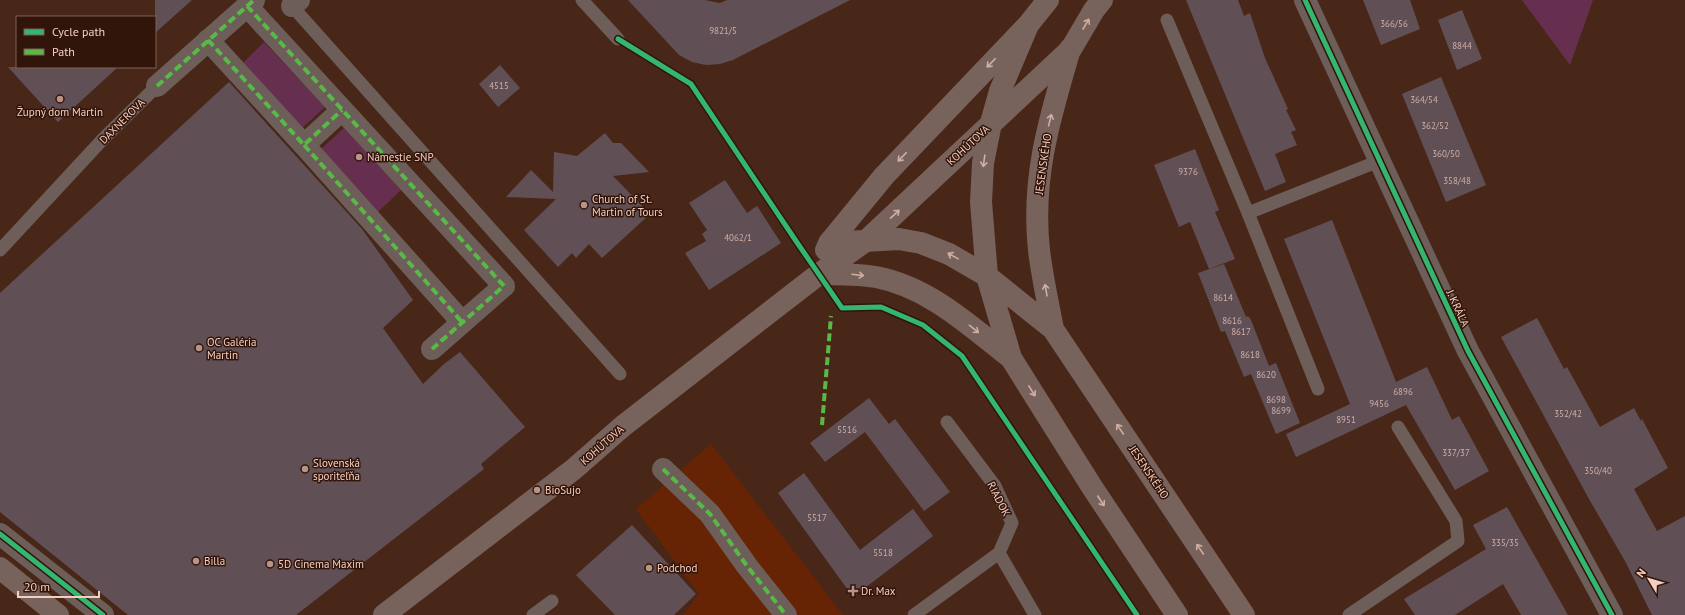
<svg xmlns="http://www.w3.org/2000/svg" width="1685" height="615" viewBox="0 0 1685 615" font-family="'PT Sans',sans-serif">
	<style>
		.built { fill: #662405 }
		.green { fill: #662f50 }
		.building { fill: #605056 }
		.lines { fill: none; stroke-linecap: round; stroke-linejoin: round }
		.lane { stroke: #6d5e59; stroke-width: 13 }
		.street { stroke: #6d5e59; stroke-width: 22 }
		.primary { stroke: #78635c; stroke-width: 22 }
		.quiet { stroke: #58b947; stroke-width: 4; stroke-dasharray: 8 4; stroke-linecap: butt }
		.cycleway-casing { stroke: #31150a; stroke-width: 8 }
		.cycleway { stroke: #33b770; stroke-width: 5 }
		.oneway { stroke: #d0aea2 }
		.poi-dot { fill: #b99485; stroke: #31150a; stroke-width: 1.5 }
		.labels { text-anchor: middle; stroke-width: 3; stroke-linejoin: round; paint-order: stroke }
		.number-label { font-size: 9px; fill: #d0aea6 }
		.poi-label { font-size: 11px; fill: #f6cec0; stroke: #31150a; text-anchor: start }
		.street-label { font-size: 11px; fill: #f6cec0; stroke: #31150a }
	</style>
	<rect width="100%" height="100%" fill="#492718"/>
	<path class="built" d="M711,444L843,615H683L699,594L636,509Z"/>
	<path class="green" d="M1522,0H1593L1570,65Z
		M264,42L325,107L301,129L241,65Z
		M344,128L401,190L378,212L320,150Z"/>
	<path class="building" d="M155,0H192L155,33Z
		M628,0H705L720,3L727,0H850L733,60L720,64L706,65L692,62L679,55Z
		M1186,0H1238L1244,16L1250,13L1265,58L1288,109L1286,110L1296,130L1291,132L1297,145L1275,154L1286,182L1265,191Z
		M1363,0H1410L1420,29L1381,45Z
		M1462,10L1482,59L1457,70L1438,20Z
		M500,65L520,88L498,107L479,84Z
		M8,67H118L58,122Z
		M1441,77L1486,185L1446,202L1402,94Z
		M229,82L362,229L413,300L383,328L423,384L444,364L460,352L525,427L481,464L484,469L296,615H128L0,512V293Z
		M605,133L613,143H621L649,172L613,176L650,214L602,258L589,244L576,258L572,253L558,267L524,230L556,199L506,197L531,170L553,192L554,152L577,156Z
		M1195,149L1219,210L1215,212L1235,259L1209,269L1190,222L1179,227L1154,165Z
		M725,180L747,213L757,206L781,243L709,290L685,253L706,241L702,234L707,230L689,203Z
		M1332,220L1396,382L1427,367L1452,420L1459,416L1489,471L1455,490L1406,405L1296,457L1286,434L1350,404L1284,239Z
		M1224,264L1246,317L1248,316L1251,320L1269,366L1276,363L1300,423L1276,434L1251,374L1244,377L1225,331L1221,332L1198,273Z
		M1537,318L1564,369L1567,367L1600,427L1634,408L1641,421L1642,419L1668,468L1634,489L1657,531L1685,516V615H1652L1625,561L1589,499L1501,337Z
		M869,398L889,424L895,419L950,492L924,511L865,432L825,462L810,443Z
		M804,473L860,550L913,509L933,536L853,597L778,493Z
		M1507,507L1568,615H1521L1503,584L1455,615H1415L1404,599L1486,549L1473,525Z
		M632,525L696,594L674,615H615L576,575Z"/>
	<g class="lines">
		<path class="lane" d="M582,0L618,39
			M292,6L620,374
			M1167,20L1248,213
			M0,250L103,139L157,86
			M1318,389L1248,213L1379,161
			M999,553L1035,615
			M533,615L552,601
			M914,615L999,553L1012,523L995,486L947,422
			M1349,615L1458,541L1456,521L1398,427"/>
		<path class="street" d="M1305,0L1468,351L1612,615
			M247,6L504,286L432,349
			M292,6L299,0
			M208,40L304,145L342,110
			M157,86L254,0
			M304,145L462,322
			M663,469L710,514L747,566L786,615
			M0,534L103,615"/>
		<path class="primary" d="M1028,25L1000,91L991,123L983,163L981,202L987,276L1011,358L1092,487L1177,615
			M829,243L899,239L921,243L949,254L987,276L1053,329L1244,615
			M826,250L829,243L884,176L1028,25L1048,0
			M819,274C838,274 857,274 876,277C929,287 970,326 1011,358
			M1053,329C1048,303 1042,276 1039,250C1031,178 1050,117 1070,49
			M0,568L58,615
			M384,615L574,469L623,426L819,274L867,240L1071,49L1094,10L1102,0"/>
		<path class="quiet" d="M247,6L504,286L432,349
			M208,40L304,145L342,110
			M157,86L254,0
			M304,145L462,322
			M822,425L831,316
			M663,469L710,514L747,566L786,615"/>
		<g class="cycleway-casing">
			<path id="cycleway" d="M1305,0L1468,351L1612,615
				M618,39L691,84L796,241L842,308L881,307L923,325L962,356L1137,615
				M0,534L103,615"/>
		</g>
		<use href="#cycleway" class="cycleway"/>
	</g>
	<defs><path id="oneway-shaft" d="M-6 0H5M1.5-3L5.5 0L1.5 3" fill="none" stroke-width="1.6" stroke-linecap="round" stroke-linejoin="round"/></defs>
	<g class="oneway">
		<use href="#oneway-shaft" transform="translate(1086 24) rotate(-59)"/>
		<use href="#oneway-shaft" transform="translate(991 63) rotate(134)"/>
		<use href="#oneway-shaft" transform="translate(1050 120) rotate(-76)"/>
		<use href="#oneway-shaft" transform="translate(902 157) rotate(134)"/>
		<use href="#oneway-shaft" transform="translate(984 161) rotate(98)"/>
		<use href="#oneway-shaft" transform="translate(895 214) rotate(-43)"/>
		<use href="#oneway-shaft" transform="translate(953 256) rotate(-151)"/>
		<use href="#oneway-shaft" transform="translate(858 275) rotate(7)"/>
		<use href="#oneway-shaft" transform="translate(1046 290) rotate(-100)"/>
		<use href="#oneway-shaft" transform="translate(974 329) rotate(39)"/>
		<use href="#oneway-shaft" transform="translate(1032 391) rotate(58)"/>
		<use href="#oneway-shaft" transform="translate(1120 429) rotate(-124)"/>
		<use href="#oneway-shaft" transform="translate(1101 501) rotate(57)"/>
		<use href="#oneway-shaft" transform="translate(1200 549) rotate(-124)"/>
	</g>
	<g class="poi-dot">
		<circle cx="60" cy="99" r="4"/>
		<circle cx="359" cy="157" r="4"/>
		<circle cx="584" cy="205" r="4"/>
		<circle cx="199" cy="348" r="4"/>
		<circle cx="305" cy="469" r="4"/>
		<circle cx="537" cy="490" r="4"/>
		<circle cx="196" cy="561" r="4"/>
		<circle cx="270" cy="564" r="4"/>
		<circle cx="649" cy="568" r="4"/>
		<path d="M851 585h4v4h4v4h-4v4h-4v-4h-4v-4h4z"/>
	</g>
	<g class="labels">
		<g class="number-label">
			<text x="1394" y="27">366/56</text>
			<text x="723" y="34">9821/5</text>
			<text x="1462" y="49">8844</text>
			<text x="499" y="89">4515</text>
			<text x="1424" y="103">364/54</text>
			<text x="1435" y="129">362/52</text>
			<text x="1446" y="157">360/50</text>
			<text x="1188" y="175">9376</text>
			<text x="1457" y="184">358/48</text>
			<text x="738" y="241">4062/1</text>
			<text x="1223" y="301">8614</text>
			<text x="1232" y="324">8616</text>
			<text x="1241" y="335">8617</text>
			<text x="1250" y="358">8618</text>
			<text x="1266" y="378">8620</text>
			<text x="1403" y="395">6896</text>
			<text x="1276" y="403">8698</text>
			<text x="1379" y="407">9456</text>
			<text x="1281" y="414">8699</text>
			<text x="1568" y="417">352/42</text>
			<text x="1346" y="423">8951</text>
			<text x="847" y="433">5516</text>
			<text x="1456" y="456">337/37</text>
			<text x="1598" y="474">350/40</text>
			<text x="817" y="521">5517</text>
			<text x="1505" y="546">335/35</text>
			<text x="883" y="556">5518</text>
		</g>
		<g class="poi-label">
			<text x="60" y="116" text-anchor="middle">Župný dom Martin</text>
			<text x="367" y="161">Námestie SNP</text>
			<text x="592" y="203">Church of St.<tspan x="592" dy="13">Martin of Tours</tspan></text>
			<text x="207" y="346">OC Galéria<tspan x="207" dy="13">Martin</tspan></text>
			<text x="313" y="467">Slovenská<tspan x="313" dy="13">sporiteľňa</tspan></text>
			<text x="545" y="494">BioSujo</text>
			<text x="204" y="565">Billa</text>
			<text x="278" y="568">5D Cinema Maxim</text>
			<text x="657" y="572">Podchod</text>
			<text x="861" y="595">Dr. Max</text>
		</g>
		<g class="street-label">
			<text transform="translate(122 121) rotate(-45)" y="4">DAXNEROVA</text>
			<text transform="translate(968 145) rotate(-43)" y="4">KOHÚTOVA</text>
			<text transform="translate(1043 164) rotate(-82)" y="4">JESENSKÉHO</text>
			<text transform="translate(1458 308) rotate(65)" y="4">J. KRÁĽA</text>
			<text transform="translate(602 445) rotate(-41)" y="4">KOHÚTOVA</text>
			<text transform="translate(1149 472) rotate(56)" y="4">JESENSKÉHO</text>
			<text transform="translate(999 499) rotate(63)" y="4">RIADOK</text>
		</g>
	</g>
	<rect x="16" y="16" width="140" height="52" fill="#31150a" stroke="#805f53"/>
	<rect x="24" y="29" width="20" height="6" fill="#33b770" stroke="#805f53"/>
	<text x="52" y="36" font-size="12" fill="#f6cec0">Cycle path</text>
	<rect x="24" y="49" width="20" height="6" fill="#58b947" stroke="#805f53"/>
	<text x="52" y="56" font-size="12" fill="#f6cec0">Path</text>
	<g transform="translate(1649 579) rotate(308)" stroke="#31150a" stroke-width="3" paint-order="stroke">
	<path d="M0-3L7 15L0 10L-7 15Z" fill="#f6cec0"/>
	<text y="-6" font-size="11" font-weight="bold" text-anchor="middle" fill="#f6cec0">N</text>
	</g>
	<path d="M18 591v6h81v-6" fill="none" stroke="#f6cec0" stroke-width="2"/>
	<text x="24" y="591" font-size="12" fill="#f6cec0" stroke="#31150a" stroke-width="3" paint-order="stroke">20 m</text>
</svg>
